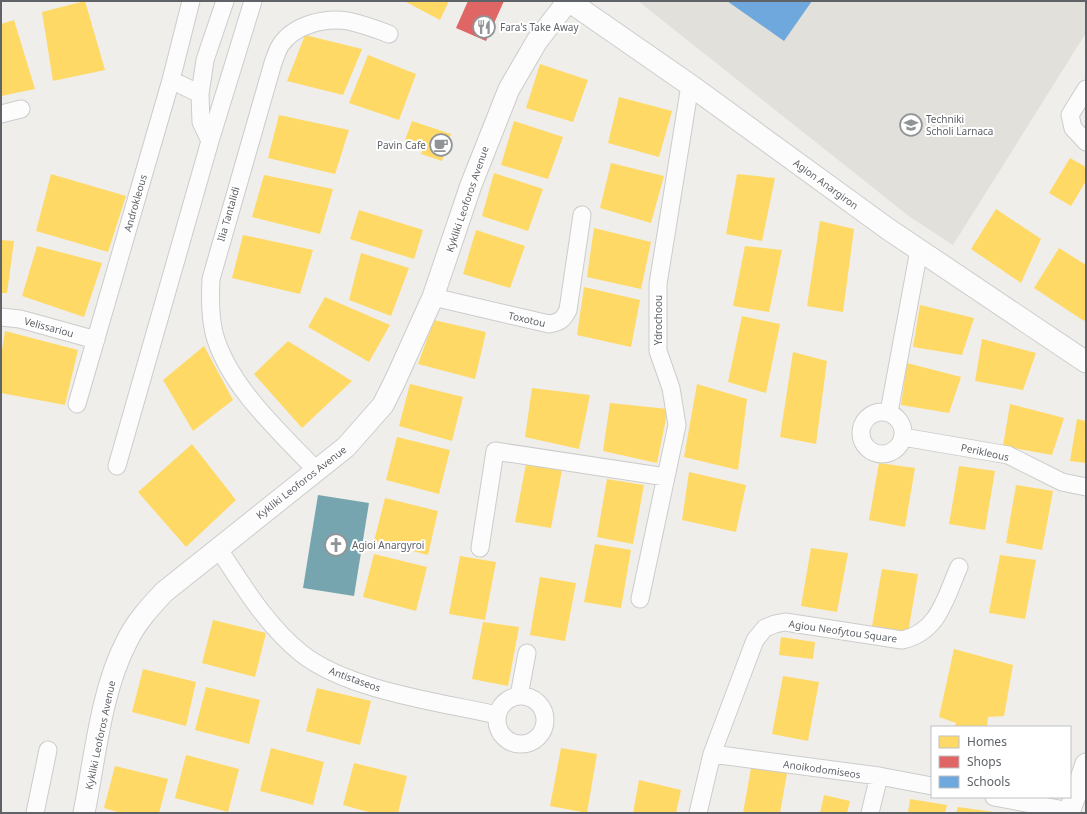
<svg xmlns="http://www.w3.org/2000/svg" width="1087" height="814" viewBox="0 0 1087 814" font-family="'Noto Sans',sans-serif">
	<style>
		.education { fill: #e2e0da }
		.homes { fill: #ffd966 }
		.shops { fill: #e06666 }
		.schools { fill: #6fa8dc }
		.public { fill: #76a5af }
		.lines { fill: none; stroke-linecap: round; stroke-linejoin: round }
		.minor-casing { stroke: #cbcccc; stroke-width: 19 }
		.tertiary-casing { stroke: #cbcccc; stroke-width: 23 }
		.minor { stroke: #fdfcfc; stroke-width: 17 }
		.tertiary { stroke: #fdfcfc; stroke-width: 21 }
		.labels { text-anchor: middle; stroke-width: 4; stroke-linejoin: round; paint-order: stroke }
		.poi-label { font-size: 10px; fill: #5f6368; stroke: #fff; text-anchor: start }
		.street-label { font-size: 10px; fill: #5f6368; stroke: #fff }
	</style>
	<rect width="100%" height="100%" fill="#efeeea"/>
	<path class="education" d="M638,1H1086V33L953,245L910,217Z"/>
	<path class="homes" d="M85,1L105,70L53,81L42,12Z
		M407,1H449L440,20L406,2Z
		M14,20L35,89L1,96V24Z
		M305,35L362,49L343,95L287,81Z
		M368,55L416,74L399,120L349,103Z
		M540,64L588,80L573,122L526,108Z
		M619,97L672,111L659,157L608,143Z
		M279,115L349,130L335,174L268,158Z
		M412,121L451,134L442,161L421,154L424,146L405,140Z
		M514,121L563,137L548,179L501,165Z
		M1070,158L1086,167V181L1071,206L1049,193Z
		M611,163L664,176L651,223L600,208Z
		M494,173L543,189L528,231L482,216Z
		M51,174L126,196L108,252L36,231Z
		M737,174L775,178L762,241L726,234Z
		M264,175L333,189L320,234L252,217Z
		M996,209L1041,239L1021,283L971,249Z
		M359,210L423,230L414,259L350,239Z
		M820,221L854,229L843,312L807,306Z
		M594,228L651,242L641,289L587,277Z
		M476,230L525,246L510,288L463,274Z
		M243,235L313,250L300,294L232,278Z
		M1,240L14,241L7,293H1Z
		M37,246L102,263L84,317L22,296Z
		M745,246L782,250L769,312L733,306Z
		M1059,248L1086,265V318L1084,321L1034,288Z
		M361,253L409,268L391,316L349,300Z
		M584,287L640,300L631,347L577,335Z
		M325,297L390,325L369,362L308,327Z
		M920,305L974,318L962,355L913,347Z
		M742,316L780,324L766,393L728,382Z
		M434,320L486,332L475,379L418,364Z
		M5,331L78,350L65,405L1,393V356Z
		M982,339L1036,353L1023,390L975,381Z
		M288,341L352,381L302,428L254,374Z
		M204,346L233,400L193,431L163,380Z
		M793,352L827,361L816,444L780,437Z
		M907,363L961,377L949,413L901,405Z
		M410,384L463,397L452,441L399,426Z
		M697,384L747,399L738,470L684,457Z
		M532,388L590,395L579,449L525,437Z
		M610,403L668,409L657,463L603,451Z
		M1010,404L1064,418L1052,455L1003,446Z
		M1077,419L1086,421V463L1070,461Z
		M397,437L450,450L439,494L386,480Z
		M192,444L236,500L186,547L138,492Z
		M879,463L915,468L905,527L869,520Z
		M526,464L562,470L551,528L515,522Z
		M959,466L995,471L985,530L949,524Z
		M689,472L746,485L736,532L682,520Z
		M607,479L644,485L633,544L597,537Z
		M1016,485L1053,491L1042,550L1006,543Z
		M385,498L438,511L428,555L374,541Z
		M595,544L631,550L621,608L584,602Z
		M811,548L848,553L837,612L801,606Z
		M374,554L427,567L416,611L363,597Z
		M1000,555L1036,560L1025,619L989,613Z
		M460,556L496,562L485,620L449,614Z
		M882,569L918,574L908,633L872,626Z
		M540,577L576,583L565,641L530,635Z
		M213,620L266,633L255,677L202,663Z
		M483,622L519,627L508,686L472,679Z
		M781,637L815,642L813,659L779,655Z
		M954,649L1013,665L1004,716L988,717L987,727H955L956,723L939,717Z
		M143,669L196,682L186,726L132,712Z
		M783,676L819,682L808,741L772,734Z
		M206,687L260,700L249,744L195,730Z
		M317,688L371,701L360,745L306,731Z
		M271,748L324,762L313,805L260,791Z
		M561,748L597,754L587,813L550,806Z
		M186,755L239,769L228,812L175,798Z
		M354,763L407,776L398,813H372L343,805Z
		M115,766L168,779L159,813H121L104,808Z
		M751,768L787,773L780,813H743Z
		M639,780L681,790L676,813H633Z
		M824,795L850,801L847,813H820Z
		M910,799L947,805L945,813H908Z
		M958,807L994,812V813H956Z"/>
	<path class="shops" d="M468,1H504L486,41L456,28Z"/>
	<path class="schools" d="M727,1H812L784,41Z"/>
	<path class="public" d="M318,495L369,503L354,596L303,588Z"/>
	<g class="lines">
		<g class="minor-casing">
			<path id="minor" d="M171,80L200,94
				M1086,89L1070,115L1073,128L1086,142
				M1,114L21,109
				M210,141L201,122L200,94L205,60L225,1
				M433,297L549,324C560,322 563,320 568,310L582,215
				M1,317L20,319L96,340
				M77,404L171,80L191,1
				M861 433a21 21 0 1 1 42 0a21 21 0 1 1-42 0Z
				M889,412L919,250
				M903,437L1008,455L1062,482L1086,487
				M117,466L210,141L253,1
				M317,471C280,432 228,386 214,333C210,315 210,297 211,279L273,63C275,58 277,51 280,46C293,25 325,17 348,21C362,24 376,29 389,34
				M218,548C242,584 266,625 301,653C347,690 439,702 497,715
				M480,548L495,451L666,477
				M640,599L677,425L671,388L658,351V284L690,85
				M519,696L527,653
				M497 720a24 24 0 1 1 48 0a24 24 0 1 1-48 0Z
				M712,754L879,776L932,786
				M994,797L1070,811
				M35,813L48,750
				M698,813L712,754L755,640L765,628L775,624L785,622L902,640C939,632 945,598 959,567
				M870,813L879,776"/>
		</g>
		<g class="tertiary-casing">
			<path id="tertiary" d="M569,1L690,85L888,229L1086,362
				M84,813C95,758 101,690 127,641C136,622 150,607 164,592L346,447L383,405L395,381L433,297L471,185L509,89L537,41L568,1
				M1069,813L1086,764"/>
		</g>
		<use href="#minor" class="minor"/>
		<use href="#tertiary" class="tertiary"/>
	</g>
	<defs>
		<g id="restaurant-ring" transform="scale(1.15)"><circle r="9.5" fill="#fff" stroke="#919496" stroke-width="1.5"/><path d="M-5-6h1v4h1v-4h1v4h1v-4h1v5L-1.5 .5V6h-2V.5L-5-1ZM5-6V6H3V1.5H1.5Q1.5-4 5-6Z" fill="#919496"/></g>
		<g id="school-ring" transform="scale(1.15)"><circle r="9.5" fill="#fff" stroke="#919496" stroke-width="1.5"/><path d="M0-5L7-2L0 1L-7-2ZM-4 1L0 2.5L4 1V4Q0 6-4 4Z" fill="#919496"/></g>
		<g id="cafe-ring" transform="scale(1.15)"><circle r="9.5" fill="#fff" stroke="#919496" stroke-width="1.5"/><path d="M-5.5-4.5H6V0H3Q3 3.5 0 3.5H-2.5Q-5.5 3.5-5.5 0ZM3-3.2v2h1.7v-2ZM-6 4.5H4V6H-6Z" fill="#919496"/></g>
		<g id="church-ring" transform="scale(1.15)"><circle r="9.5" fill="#fff" stroke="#919496" stroke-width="1.5"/><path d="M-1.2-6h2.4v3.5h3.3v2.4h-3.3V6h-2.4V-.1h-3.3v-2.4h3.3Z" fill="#919496"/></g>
	</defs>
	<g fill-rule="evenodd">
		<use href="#restaurant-ring" x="484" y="27"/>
		<use href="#school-ring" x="911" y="125"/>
		<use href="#cafe-ring" x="441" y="145"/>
		<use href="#church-ring" x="336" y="545"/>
	</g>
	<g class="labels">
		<g class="poi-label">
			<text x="500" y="31">Fara's Take Away</text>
			<text x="926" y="123">Techniki<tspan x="926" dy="12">Scholi Larnaca</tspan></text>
			<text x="426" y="149" text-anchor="end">Pavin Cafe</text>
			<text x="352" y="549">Agioi Anargyroi</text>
		</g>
		<g class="street-label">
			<text transform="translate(826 184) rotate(36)" y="4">Agion Anargiron</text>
			<text transform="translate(467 199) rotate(-71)" y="4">Kykliki Leoforos Avenue</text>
			<text transform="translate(135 203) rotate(-74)" y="4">Androkleous</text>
			<text transform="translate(228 214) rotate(-74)" y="4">Ilia Tantalidi</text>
			<text transform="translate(527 319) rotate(13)" y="4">Toxotou</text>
			<text transform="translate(658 320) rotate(-90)" y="4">Ydrochoou</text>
			<text transform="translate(49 327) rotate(15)" y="4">Velissariou</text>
			<text transform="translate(985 452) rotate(12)" y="4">Perikleous</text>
			<text transform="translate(301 482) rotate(-38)" y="4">Kykliki Leoforos Avenue</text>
			<text transform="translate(843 631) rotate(8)" y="4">Agiou Neofytou Square</text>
			<text transform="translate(355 679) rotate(20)" y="4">Antistaseos</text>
			<text transform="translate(100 735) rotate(-78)" y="4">Kykliki Leoforos Avenue</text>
			<text transform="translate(822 769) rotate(8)" y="4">Anoikodomiseos</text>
		</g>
	</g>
	<rect width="1087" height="814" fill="none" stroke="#5f6368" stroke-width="4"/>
	<rect x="931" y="726" width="140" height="72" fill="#ffffff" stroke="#bfc1c3"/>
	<rect x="939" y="736" width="20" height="12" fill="#ffd966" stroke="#bfc1c3"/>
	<text x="967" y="746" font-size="12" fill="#5f6368">Homes</text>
	<rect x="939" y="756" width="20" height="12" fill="#e06666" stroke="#bfc1c3"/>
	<text x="967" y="766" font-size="12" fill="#5f6368">Shops</text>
	<rect x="939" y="776" width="20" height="12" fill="#6fa8dc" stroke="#bfc1c3"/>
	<text x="967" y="786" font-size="12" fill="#5f6368">Schools</text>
</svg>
